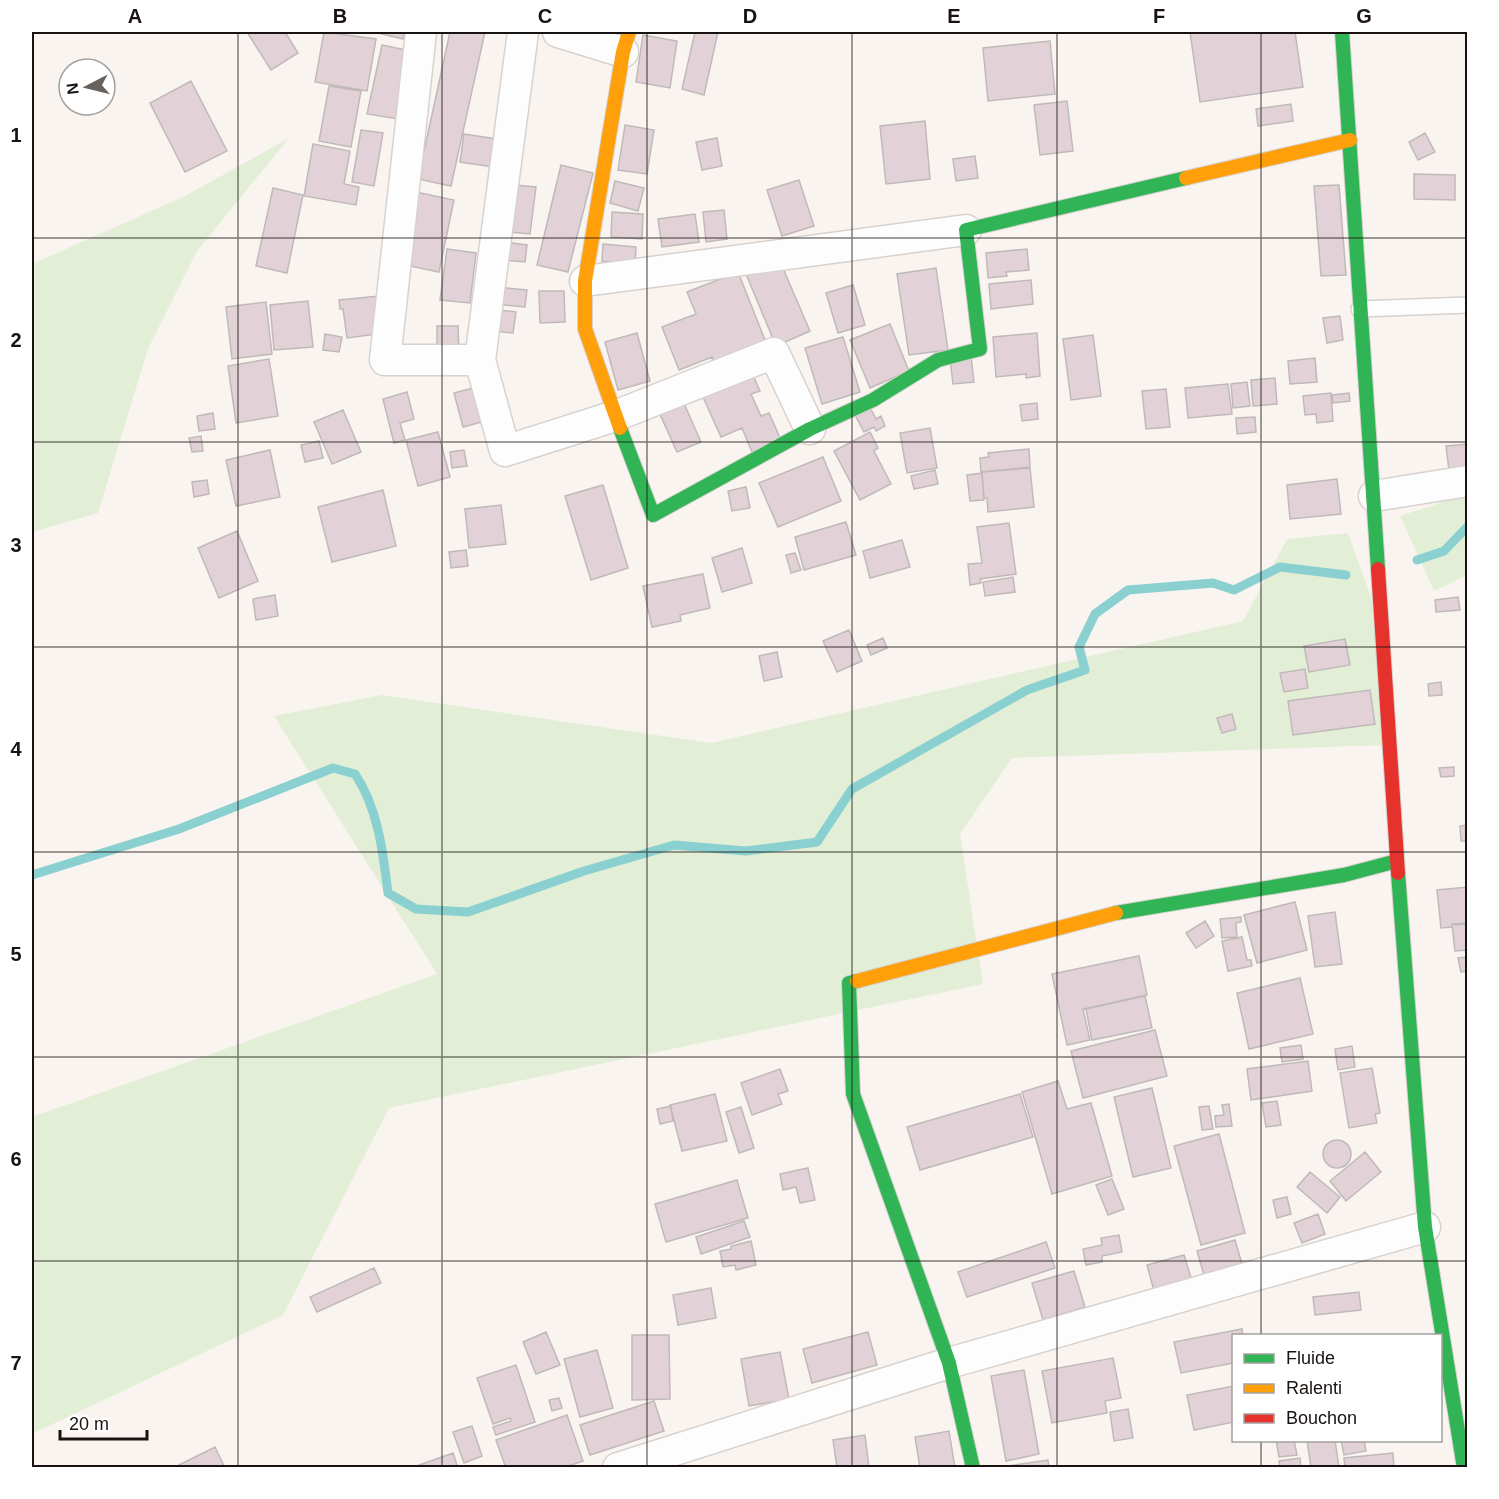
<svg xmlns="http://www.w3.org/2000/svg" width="1499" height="1499" viewBox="0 0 1499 1499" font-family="Helvetica,sans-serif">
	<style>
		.green { fill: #e2efd6 }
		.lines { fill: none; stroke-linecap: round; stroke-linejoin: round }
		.stream { stroke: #8ad0d0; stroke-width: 9 }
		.building { fill: #e2d1d6; stroke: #bfbab9; stroke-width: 1.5 }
		.lane-casing { stroke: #d7d2ce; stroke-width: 18 }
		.street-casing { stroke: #d7d2ce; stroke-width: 33 }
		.fast-casing { stroke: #d7d2ce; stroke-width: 16 }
		.slow-casing { stroke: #d7d2ce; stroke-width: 16 }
		.jam-casing { stroke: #d7d2ce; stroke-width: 16 }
		.lane { stroke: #fefdfd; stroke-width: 15 }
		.street { stroke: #fefdfd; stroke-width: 30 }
		.fast { stroke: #30b455; stroke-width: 14 }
		.slow { stroke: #ff9f0a; stroke-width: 14 }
		.jam { stroke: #e5322d; stroke-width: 14 }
		.grid { fill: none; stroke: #181310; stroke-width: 1.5; stroke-opacity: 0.55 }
		.neatline { fill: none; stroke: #181310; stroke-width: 2 }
		.grid-label { font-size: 20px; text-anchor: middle; font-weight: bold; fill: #181310 }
	</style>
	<rect width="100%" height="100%" fill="#faf4f0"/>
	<path class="green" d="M289,138L197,251L148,349L98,513L32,532V264L185,196Z
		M1467,494V575L1434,591L1400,516Z
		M1348,533L1372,600L1385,745L1012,758L960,834L983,984L389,1108L283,1315L32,1434V1117L437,974L274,716L382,695L711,743L1243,621L1287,539Z"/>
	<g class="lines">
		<path class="stream" d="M1417,560L1444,551L1468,526
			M32,875L179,829L333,768L355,774C378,808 383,852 388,893L416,909L468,912L584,871L674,845L746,851L817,842L852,789L1027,690L1085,670L1079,647L1095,614L1128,590L1213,583L1234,590L1280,567L1346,575"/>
	</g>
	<path class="building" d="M247,32H285L298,53L271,70Z
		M324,32L376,39L367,91L315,82Z
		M379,32H404L403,39L378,33Z
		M450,32H485L451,186L418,179Z
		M695,32H718L704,95L682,89Z
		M1190,32H1295L1303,87L1200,102Z
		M643,35L677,41L670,88L636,82Z
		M1050,41L1055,94L988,101L983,48Z
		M382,45L411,51L398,119L367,114Z
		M191,81L227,151L185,172L150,103Z
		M329,86L361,91L351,147L319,141Z
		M1067,101L1073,151L1040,155L1034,105Z
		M1291,104L1293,121L1258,126L1256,109Z
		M925,121L930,179L886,184L880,126Z
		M625,125L654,130L647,174L618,170Z
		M361,130L383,133L374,186L352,182Z
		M1425,133L1435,152L1418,160L1409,142Z
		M464,134L497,139L493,167L460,162Z
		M717,138L722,166L702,170L696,142Z
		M313,144L350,151L344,184L359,187L356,205L304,196Z
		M975,156L978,178L956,181L953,159Z
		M561,165L593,173L568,272L537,265Z
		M1414,174L1455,175V200L1414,199Z
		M799,180L814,226L782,236L767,190Z
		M615,181L644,188L638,211L610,203Z
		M515,185L536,187L530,234L510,232Z
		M1339,185L1346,275L1321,276L1314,186Z
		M273,188L303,195L287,273L256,266Z
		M416,192L454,200L439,272L401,264Z
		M724,210L727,239L706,242L703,212Z
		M612,212L643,214L642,239L611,237Z
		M695,214L699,242L662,247L658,219Z
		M504,242L527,245L525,262L502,260Z
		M603,244L636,247L635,264L602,261Z
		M447,249L476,253L470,303L440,300Z
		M1027,249L1029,270L1006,272L1007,276L988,278L986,253Z
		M779,259L810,331L776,346L746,274Z
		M936,268L948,350L909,355L897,274Z
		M738,272L767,345L715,366L712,357L679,370L662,327L696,314L687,292Z
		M1031,280L1033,304L991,309L989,284Z
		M853,285L865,325L838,333L826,293Z
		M496,287L527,290L525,307L494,304Z
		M539,291H564L565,322L540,323Z
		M379,296L384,333L347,338L343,309H340L339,300Z
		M308,301L313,347L274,350L270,305Z
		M266,302L272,354L232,359L226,307Z
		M489,309L516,312L513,333L487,330Z
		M1340,316L1343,340L1327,343L1323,318Z
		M890,324L909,371L870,388L850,340Z
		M437,326H458L459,351H437Z
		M637,333L650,381L618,390L605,342Z
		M1037,333L1040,376L1026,378V374L996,377L993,337Z
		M325,334L342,337L339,352L323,350Z
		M1093,335L1101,396L1071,400L1063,339Z
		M843,337L860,392L822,404L805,348Z
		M971,356L974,382L953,384L950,358Z
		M1315,358L1317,382L1290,384L1288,361Z
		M269,359L278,416L236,423L228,366Z
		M752,373L760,391L751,394L761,416L769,413L781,440L752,452L742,428L721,437L702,395Z
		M1275,378L1277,404L1253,406L1251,380Z
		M1247,382L1250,406L1233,408L1231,384Z
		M1228,384L1232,414L1188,418L1185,388Z
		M484,385L493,419L463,427L454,393Z
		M1166,389L1170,427L1146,429L1142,391Z
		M407,392L414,419L400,423L405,440L394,443L383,399Z
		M1331,393L1333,421L1317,423L1316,414L1305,415L1303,396Z
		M1349,393L1350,401L1333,403L1332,395Z
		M683,401L701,442L677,452L659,412Z
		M1037,403L1038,419L1022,421L1020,405Z
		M870,407L876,419L881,416L885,426L876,431L874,427L864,432L855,415Z
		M343,410L361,452L332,464L314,422Z
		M213,413L215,429L199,431L197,416Z
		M1255,417L1256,432L1237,434L1236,418Z
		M930,428L937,468L907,473L900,433Z
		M438,432L450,477L418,486L406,440Z
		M870,432L878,448L874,451L891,484L860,500L834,451Z
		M201,436L203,451L192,452L189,438Z
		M319,441L323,458L305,462L301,445Z
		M1468,444V476L1450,478L1446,446Z
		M1029,449L1030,467L981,472L980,458L989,457L988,453Z
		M270,450L280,497L236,506L226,460Z
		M464,450L467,466L452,468L450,452Z
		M823,457L841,501L778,527L759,483Z
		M1030,468L1034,507L988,512L987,498H984L982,472Z
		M935,470L938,484L914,489L911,476Z
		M982,473L984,500L970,501L967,475Z
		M1337,479L1341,514L1290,519L1287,485Z
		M207,480L209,494L194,497L192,482Z
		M603,485L628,568L591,580L565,496Z
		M746,487L750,508L732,511L728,491Z
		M383,490L396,546L332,562L318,507Z
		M501,505L506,544L469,548L465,509Z
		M846,522L856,555L804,570L795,537Z
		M1009,523L1016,574L980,579L981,583L970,585L968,564L982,563L977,527Z
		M237,531L258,581L219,598L198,548Z
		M902,540L910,567L870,578L863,551Z
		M742,548L752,583L722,592L712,558Z
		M466,550L468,566L451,568L449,552Z
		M795,553L801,570L791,573L786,555Z
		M703,574L710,608L680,615L681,621L652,627L643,586Z
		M1013,577L1015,592L985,596L983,582Z
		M275,595L278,616L256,620L253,599Z
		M1458,597L1460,610L1436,612L1435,600Z
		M849,630L862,661L837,672L823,641Z
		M883,638L887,648L871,655L867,645Z
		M1345,639L1350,665L1309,672L1304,646Z
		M777,652L782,677L764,681L759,656Z
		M1305,669L1308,688L1284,692L1280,673Z
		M1441,682L1442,695L1429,696L1428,684Z
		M1370,690L1375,724L1293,735L1288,701Z
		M1232,714L1236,729L1222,733L1217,718Z
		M1454,767V776L1441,777L1439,768Z
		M1468,825V841H1461L1460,826Z
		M1468,887V923L1452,924V927L1441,928L1437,890Z
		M1295,902L1307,950L1257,963L1244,915Z
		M1335,912L1342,964L1315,967L1308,916Z
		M1241,917V922L1236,923L1237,937L1222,938L1220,919Z
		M1205,921L1214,936L1196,948L1186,933Z
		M1466,924L1468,950L1455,951L1452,925Z
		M1242,937L1247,960H1251L1252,966L1228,971L1222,941Z
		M1139,956L1147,995L1083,1009L1090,1040L1067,1045L1052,974Z
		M1468,957V971L1461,972L1458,958Z
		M1300,978L1313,1034L1249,1049L1237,993Z
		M1145,996L1152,1028L1092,1040L1086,1009Z
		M1155,1030L1167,1076L1083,1098L1071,1051Z
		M1301,1045L1303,1059L1282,1062L1280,1048Z
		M1352,1046L1355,1067L1338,1070L1335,1049Z
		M1308,1061L1312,1091L1251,1100L1247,1069Z
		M1372,1068L1380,1113L1375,1114L1377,1123L1349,1128L1340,1073Z
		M780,1069L788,1091L778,1094L782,1104L752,1115L741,1083Z
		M1058,1081L1067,1109L1091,1103L1112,1176L1052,1194L1022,1092Z
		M1152,1088L1171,1168L1133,1177L1114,1097Z
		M715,1094L727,1141L682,1151L670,1105Z
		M1020,1094L1033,1137L920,1170L907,1127Z
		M1277,1101L1281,1125L1266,1127L1262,1103Z
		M1229,1104L1232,1126L1216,1127L1215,1116L1224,1115L1222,1105Z
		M671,1106L673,1121L660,1124L657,1109Z
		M1209,1106L1213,1129L1202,1130L1199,1107Z
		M741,1107L754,1148L739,1153L726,1112Z
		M1219,1134L1245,1233L1201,1245L1174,1146Z
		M1323 1154a14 14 0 1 1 28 0a14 14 0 1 1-28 0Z
		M1365,1152L1381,1172L1346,1201L1330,1181Z
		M808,1168L815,1200L800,1203L796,1187L783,1190L780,1174Z
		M1310,1172L1340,1197L1327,1213L1297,1187Z
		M1112,1179L1124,1209L1108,1215L1096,1185Z
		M737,1180L748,1218L666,1242L655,1204Z
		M1287,1197L1291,1214L1277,1218L1273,1200Z
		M1318,1214L1325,1234L1302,1243L1294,1223Z
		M744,1221L750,1237L701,1254L696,1237Z
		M1119,1235L1122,1252L1102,1256V1262L1086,1265L1083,1249L1102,1245L1101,1238Z
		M1235,1240L1242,1264L1204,1275L1197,1251Z
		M751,1241L756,1265L736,1270L735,1265L723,1267L720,1251L731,1249V1246Z
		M1046,1242L1055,1268L967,1297L958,1272Z
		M1184,1255L1192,1281L1154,1291L1147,1265Z
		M374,1268L381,1283L317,1312L310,1297Z
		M1074,1271L1085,1307L1043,1320L1032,1283Z
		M711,1288L716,1318L678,1325L673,1295Z
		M1359,1292L1361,1310L1315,1315L1313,1297Z
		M1242,1329L1243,1336H1234V1363L1181,1373L1174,1342Z
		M546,1332L560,1365L536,1374L523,1342Z
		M868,1332L877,1365L812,1383L803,1349Z
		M632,1335H669L670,1399L632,1400Z
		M597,1350L613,1408L580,1417L564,1359Z
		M780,1352L789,1399L749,1406L741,1359Z
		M1113,1358L1121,1398L1105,1401L1107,1413L1052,1423L1042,1371Z
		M516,1365L535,1422L496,1435L493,1427L511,1421L510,1418L493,1424L477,1378Z
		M1024,1370L1039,1454L1006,1461L991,1376Z
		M1234,1386V1422L1194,1430L1187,1395Z
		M559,1398L562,1408L552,1411L549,1400Z
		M654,1401L664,1431L590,1455L580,1425Z
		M1128,1409L1133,1438L1114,1441L1110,1412Z
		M567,1415L583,1461L563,1468H506L496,1440Z
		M472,1426L482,1456L464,1463L453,1432Z
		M949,1431L955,1468H920L915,1437Z
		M865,1435L869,1468H837L833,1440Z
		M1276,1440H1294L1297,1455L1279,1457Z
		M1307,1440H1335L1339,1468H1311Z
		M1341,1440H1364L1366,1451L1344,1455Z
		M215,1447L225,1468H173Z
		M453,1453L458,1468H411Z
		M1393,1453L1394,1468H1345L1344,1458Z
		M1300,1458L1301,1468H1280L1279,1461Z
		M1048,1460L1049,1468L1008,1466Z"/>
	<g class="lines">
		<g class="lane-casing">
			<path id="lane" d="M1359,309L1468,305"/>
		</g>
		<g class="street-casing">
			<path id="street" d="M421,32L385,360H480
				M523,32L480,360L505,451L615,416L774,353L810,429
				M558,32L623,52
				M585,281L966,230
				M1374,496L1468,481
				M618,1468L949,1363L1425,1227"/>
		</g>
		<g class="fast-casing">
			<path id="fast" d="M1342,32L1378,569
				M620,428L653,515L810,429L873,400L938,360L980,349L966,230L1186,178
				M1398,873L1425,1227L1464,1468
				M1116,913L1344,875L1397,861
				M857,981L849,983L853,1094L949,1363L973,1468"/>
		</g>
		<g class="slow-casing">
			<path id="slow" d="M1186,178L1350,140
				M620,428L585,329V281L623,52L629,32
				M857,981L1116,913"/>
		</g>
		<g class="jam-casing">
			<path id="jam" d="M1378,569L1398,873"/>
		</g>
		<use href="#lane" class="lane"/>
		<use href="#street" class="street"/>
		<use href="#fast" class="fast"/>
		<use href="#slow" class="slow"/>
		<use href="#jam" class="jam"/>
	</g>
	<path class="grid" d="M238,32V1468M442,32V1468M647,32V1468M852,32V1468M1057,32V1468M1261,32V1336M32,238H1468M32,442H1468M32,647H1468M32,852H1468M32,1057H1468M32,1261H1468M1261,1440V1468"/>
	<rect width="1499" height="1499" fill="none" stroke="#ffffff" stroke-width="66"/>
	<rect x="1232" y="1334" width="210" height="108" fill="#ffffff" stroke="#a3a19f" stroke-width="1.5"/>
	<rect x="1244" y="1354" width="30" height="9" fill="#30b455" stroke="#a3a19f" stroke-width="1.5"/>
	<text x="1286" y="1364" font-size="18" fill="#181310">Fluide</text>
	<rect x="1244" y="1384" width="30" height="9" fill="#ff9f0a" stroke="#a3a19f" stroke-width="1.5"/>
	<text x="1286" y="1394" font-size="18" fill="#181310">Ralenti</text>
	<rect x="1244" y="1414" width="30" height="9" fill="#e5322d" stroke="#a3a19f" stroke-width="1.5"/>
	<text x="1286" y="1424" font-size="18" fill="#181310">Bouchon</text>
	<g transform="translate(87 87) rotate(263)"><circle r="28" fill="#ffffff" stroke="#a3a19f" stroke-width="1.5"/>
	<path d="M0-4.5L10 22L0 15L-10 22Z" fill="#67625e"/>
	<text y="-9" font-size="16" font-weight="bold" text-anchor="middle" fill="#181310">N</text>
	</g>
	<path d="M60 1430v9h87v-9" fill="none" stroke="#181310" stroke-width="3"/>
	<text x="69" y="1430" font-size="18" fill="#181310" stroke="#ffffff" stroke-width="4.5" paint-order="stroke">20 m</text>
	<rect x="33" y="33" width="1433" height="1433" class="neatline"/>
	<g class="grid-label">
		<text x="135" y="23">A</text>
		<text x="340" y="23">B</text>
		<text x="545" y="23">C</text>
		<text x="750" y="23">D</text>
		<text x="954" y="23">E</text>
		<text x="1159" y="23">F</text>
		<text x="1364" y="23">G</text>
		<text x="16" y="142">1</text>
		<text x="16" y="347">2</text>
		<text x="16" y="552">3</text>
		<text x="16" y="756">4</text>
		<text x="16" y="961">5</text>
		<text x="16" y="1166">6</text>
		<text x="16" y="1370">7</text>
	</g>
</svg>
